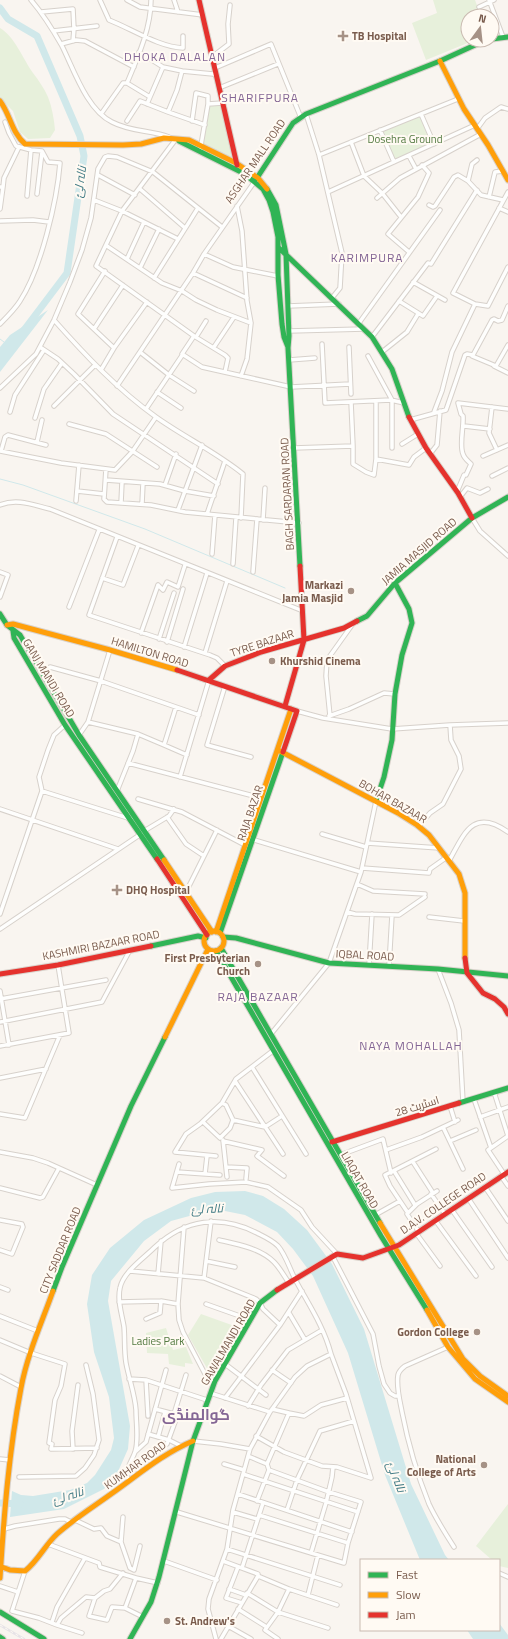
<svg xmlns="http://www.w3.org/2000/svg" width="508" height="1639" viewBox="0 0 508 1639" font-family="'Titillium Web',Cairo,sans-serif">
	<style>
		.green { fill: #e7f0db }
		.water { fill: #d0e8ea }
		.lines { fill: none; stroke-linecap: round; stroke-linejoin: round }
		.stream { stroke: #d0e8ea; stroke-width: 1 }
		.river { stroke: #d0e8ea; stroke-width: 7 }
		.street-casing { stroke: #d7d1cb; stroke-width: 5.5 }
		.fast-casing { stroke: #d9d2cb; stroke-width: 7 }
		.slow-casing { stroke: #d9d2cb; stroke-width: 7 }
		.jam-casing { stroke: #d9d2cb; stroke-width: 7 }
		.street { stroke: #fefefd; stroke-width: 3.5 }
		.fast { stroke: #30b455; stroke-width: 5 }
		.slow { stroke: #ff9f0a; stroke-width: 5 }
		.jam { stroke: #e5322d; stroke-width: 5 }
		.rail-casing { stroke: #e6e3e7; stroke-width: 2.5 }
		.rail { stroke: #fffaf3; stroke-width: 1; stroke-dasharray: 3; stroke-linecap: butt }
		.poi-dot { fill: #a69286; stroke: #fffaf3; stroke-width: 1.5 }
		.labels { text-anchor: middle; stroke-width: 4; stroke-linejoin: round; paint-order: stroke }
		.poi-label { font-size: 11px; font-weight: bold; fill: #7a5c4d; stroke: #fffaf3; text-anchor: start }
		.park-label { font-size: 11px; fill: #537a41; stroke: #fffaf3 }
		.street-label { font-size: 11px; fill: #7a5c4d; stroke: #fffaf3 }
		.neighbourhood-label { font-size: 12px; letter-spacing: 1px; fill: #846695; stroke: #fffaf3 }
		.water-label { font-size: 12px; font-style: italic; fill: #437c86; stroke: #fffaf3 }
		.district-label { font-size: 15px; font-weight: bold; fill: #846695; stroke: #fffaf3 }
	</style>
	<rect width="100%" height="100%" fill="#f9f5f0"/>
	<path class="green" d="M433,0H475L481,16H468V40H475L426,60L412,23L437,13Z
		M0,28C15,37 23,59 33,73C39,81 44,88 48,97C52,107 54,119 55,130L50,138L28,139L20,132L13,111L0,98Z
		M223,103L236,162L202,146L208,104Z
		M421,114L434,144L394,162L380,131Z
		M201,1314L240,1328L217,1371L211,1372L208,1370L188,1335Z
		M166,1328L173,1350L186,1347L193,1364L185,1363V1367L169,1364L168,1354L147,1353L146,1333Z
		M508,1504V1568L499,1566V1560H492L476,1546Z"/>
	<path class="water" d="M48,310L0,372V347L10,335Z
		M245,1191L263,1196L284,1209L307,1230L332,1264L364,1329L411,1484L445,1555L449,1560H420L385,1475L348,1353L313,1276L293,1249L277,1232L245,1215L215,1209L171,1221L144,1241L111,1281L108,1301L130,1426L128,1449L116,1476L104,1489L64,1509L10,1517L12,1491L21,1495L33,1496L70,1490L87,1483L95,1475L111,1450L114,1438L109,1397L94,1352L87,1304L92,1275L110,1248L144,1220L191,1198L215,1192Z
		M499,1623L508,1635V1639H473L467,1630H499Z"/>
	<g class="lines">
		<path class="stream" d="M0,339L4,342
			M0,479L23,485L145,529L285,588"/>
		<path class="river" d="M0,8L8,19L37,36L80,136L84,156L67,273L24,330
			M0,1503L20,1504"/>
		<g class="street-casing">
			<path id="street" d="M31,0C43,14 53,30 62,46C74,70 87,110 112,122C131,132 150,130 169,137
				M100,0L109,20C132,29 159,47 183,48V36
				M127,0L140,7L203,15
				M174,0L178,12
				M489,0L503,37
				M479,7L494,0
				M41,12L73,9L74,29L73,41
				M53,31L97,26
				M61,44L76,40L85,41L134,67
				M139,52L163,67L182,71L213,74L217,76
				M212,57L229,44L228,24L230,5
				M215,68L271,44L301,118
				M127,83L150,97L147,104
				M219,88L278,64
				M150,97L163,67
				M168,112L177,90L182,71
				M101,114L123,83H127C138,57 151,28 151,0
				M306,114L319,155L342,253L340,288L332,298
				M421,114L434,144
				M127,121L140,101L168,112L205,125
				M192,121L196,93L208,96V104
				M477,129L485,118L501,107L508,109
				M380,130L394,162
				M176,139L122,211L96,266L194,336L225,355L228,358L225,372
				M351,142L364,176L382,193L401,217
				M200,151L208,104L223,103
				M319,155L458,99
				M409,156L416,169
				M98,175L135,195
				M468,181L472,164L477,160
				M0,187H3L0,209
				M3,187L4,178L19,147
				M140,189L185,228
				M328,192L475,125
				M508,192L453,293L475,304L488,306L508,267
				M37,194L42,152
				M27,196L31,150
				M489,197L495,172L503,171
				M377,198L400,178L481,134
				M94,200L122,211L178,239
				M429,205L433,207L435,206L454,177L458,175L468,181L481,195L503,200
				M237,206L242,231L247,301L251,323L247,359L241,376
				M499,208L508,212
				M0,221L33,220L49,222
				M107,246L162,283L182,291L196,300L217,310L251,323
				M409,252L388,234L418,197L429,173L422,165
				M204,254L233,267L278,276
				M127,259L144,222
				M140,268L159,229
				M105,271L78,314L114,348
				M193,273L247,298
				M154,278L198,208
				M413,282L445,300
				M399,301L423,316L437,296
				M288,306L339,304
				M54,320C85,355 117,389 156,417C184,437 216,452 243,474L241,518
				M359,323L440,210
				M0,324C7,317 15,309 20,301C41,269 57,201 60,163L48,162L42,151L31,150L16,146L9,133L5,122
				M94,329L123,285
				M289,331L364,329
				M194,336L182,354L202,367L291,387L350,384
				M196,337L206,321
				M372,337L428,263L431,264L477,190
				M322,344L325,403L391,400L404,403
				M40,347L58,359L74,374L113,414L218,484
				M214,347L234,317
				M349,347L351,394
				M140,352L169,375L194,391
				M382,352L407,332L418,314
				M368,356L392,400V448
				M472,356L496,366L508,345
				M289,360L315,358
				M494,366L508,373
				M101,370L114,348L147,302
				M117,386L193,273L204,254L255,181
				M0,388L36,354L54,320L70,282L82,250L91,218L98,169L105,157L108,156L117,157L153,172L222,227
				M157,392L181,408
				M376,401V459
				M351,402L353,446
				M54,406L95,365
				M492,407L489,433L497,450
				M146,409L183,354
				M10,412L15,395L44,350
				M434,412L442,391L452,352L475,304
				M35,418L44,389L62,363
				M410,420L446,410L465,355L467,354L473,355L492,320L494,319L498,321L502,320L508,306
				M69,424L106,434L157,467
				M464,426L490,429
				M37,442L42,420
				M402,444L418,434
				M294,448L353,446V464L366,472L374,475L376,459L409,465L414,457L426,448
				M0,451L61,463L115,470L132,452L156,417
				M1,451L5,437L8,435L46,445
				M430,454L437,445L440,411
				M483,456L508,445
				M106,469L104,499L107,502L151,505L185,512L299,523
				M492,476L508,468
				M106,480L160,484L185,491L214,496
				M165,485L176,454
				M77,491L104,494
				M457,492L464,475H466L471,464C468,461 464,458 463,454C459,445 464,427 463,416L461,414L458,403L508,409
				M460,497L467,488L480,493L488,489
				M76,501L79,465
				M121,503L122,482
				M142,504L143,483
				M0,505C17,498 33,505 50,509L303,611
				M178,510L202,445
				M207,514L225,461
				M472,518L480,531L508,556
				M263,520L265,488
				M117,537L89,615L210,655L217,658L225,666
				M212,554L215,515
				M233,564L236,518
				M0,572L8,575L0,597
				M253,572L257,519
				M102,578L123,585L138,546
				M158,585L163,590L167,582L178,587L185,565
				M69,607L99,530
				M141,633L158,585
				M159,639L174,593
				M167,642L183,589
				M184,647L207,573
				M205,653L227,581
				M41,671L50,667L101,681L199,715
				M225,686L207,745L251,757
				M297,711L323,718L392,729L450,725L508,723
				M329,716L349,709L384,693L395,694
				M330,716L326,676L327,660L352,625
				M88,722L110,650
				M138,734L164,745L176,707
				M79,735L88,722L138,734L133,751L117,791
				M164,745L187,755
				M128,763L261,798
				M180,777L209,680
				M42,791L131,819
				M138,799L182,812L245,845
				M0,809L118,849
				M167,817L186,844L204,856
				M419,826L430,813L443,804L461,769L459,756L451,740L450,725
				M144,831L169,816L174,809
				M322,834L366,847
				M251,839L361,872
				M367,843L439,848
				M449,861C464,834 473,807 508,832
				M362,868L429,873L430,869L447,857
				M357,884L373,891L425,894
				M186,892L217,830
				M347,912L355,914L399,915L425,897
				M0,914L42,791L39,777L48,750L54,735L65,725
				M429,917L464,921
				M0,929L141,834
				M369,965L372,914
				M389,966L392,915
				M438,969L451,1003L459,1030L463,1102
				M0,991L9,1045
				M0,999L106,980
				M0,1022L102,1002L130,950
				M271,1034L329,963L361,872L376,801
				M0,1046L69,1033L58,965
				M252,1067L306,1154
				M0,1078L46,1069
				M235,1081L283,1154
				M494,1092L508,1136
				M474,1099L491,1148
				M222,1103L226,1105L233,1120L265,1127L282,1116
				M450,1106L455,1122
				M0,1114L25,1118L60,1035
				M480,1117L508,1107
				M203,1122L220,1138L230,1128L233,1120
				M443,1127L463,1169
				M223,1140L227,1177
				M223,1141L262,1150L257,1156L284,1176
				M450,1141L476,1130
				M386,1150L422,1137L458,1120
				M0,1152L33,1158L48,1163L97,1185
				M340,1155L383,1139L391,1173
				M216,1156L175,1152L186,1134L200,1124L222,1103L236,1079L274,1050
				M413,1162L433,1193
				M179,1164L172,1188L209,1184L246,1182L268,1187L301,1210L312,1227L337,1254
				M226,1167L247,1168L246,1179
				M394,1171L415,1205
				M177,1172L220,1175
				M205,1174L207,1156
				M504,1174L488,1150L508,1136
				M501,1176L508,1186
				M485,1187L508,1221
				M0,1188L40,1198L43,1197L59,1168
				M431,1194L445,1214
				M468,1198L508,1258
				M452,1210L492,1267
				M408,1213L390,1186L385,1175L436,1149
				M375,1215L400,1201
				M0,1220L22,1224L23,1227L12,1254L0,1250
				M435,1220L476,1276
				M419,1232L407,1214L417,1204L437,1191
				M416,1233L440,1266
				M219,1240C237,1244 260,1248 274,1262C280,1268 284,1276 289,1283
				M333,1257L373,1334L379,1366L384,1384L390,1393L395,1396H399
				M206,1261L235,1267
				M130,1271L204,1278L256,1299L260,1303L263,1309L280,1325
				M158,1274L161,1241
				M204,1278L211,1221
				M0,1287L8,1290
				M119,1302L161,1301L178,1304L179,1320L183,1332L205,1374L215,1381
				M178,1304L184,1227
				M206,1304L251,1320
				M289,1313L305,1340
				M0,1316L38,1331
				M146,1319L160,1313L161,1301
				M0,1340L31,1353L65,1364L61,1386L55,1400L49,1443L52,1444L51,1449L97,1448
				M448,1347L405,1366C401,1369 399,1371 398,1375C396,1387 400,1401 402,1412C408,1443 417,1474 429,1504C436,1519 445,1533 454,1547
				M331,1354L346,1394L371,1478
				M225,1364L266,1395
				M272,1370L291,1383
				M0,1376L21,1387
				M129,1379L146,1380L207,1400
				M146,1380L148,1416
				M210,1393L270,1412
				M225,1398L280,1325L302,1291
				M248,1406L261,1385L288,1350L322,1330
				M155,1409L174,1414L186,1375
				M289,1413L304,1416L321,1405L347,1398
				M148,1434L169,1440L181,1446
				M256,1436L284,1452L322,1466L337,1467L371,1478
				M158,1437L165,1412
				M193,1441L221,1444L250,1449
				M73,1449L72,1431L78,1385
				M135,1452L146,1442L166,1370
				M248,1456L267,1464
				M0,1459L10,1460
				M224,1464L244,1470
				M129,1469L167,1444L175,1422
				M243,1474L358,1512
				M19,1477L76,1476L85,1468L94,1455L99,1440L93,1394L86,1365
				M129,1480C123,1472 132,1461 135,1452C139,1440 136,1424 136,1410C135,1395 129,1379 126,1363C124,1351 125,1339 124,1327C122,1314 117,1301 120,1288C123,1272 144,1258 155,1247C185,1219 221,1214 257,1233C265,1237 272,1240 278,1246C286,1255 290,1270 296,1281C309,1305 324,1327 331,1354L307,1366L295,1377L270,1412L250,1449L233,1510L227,1549L209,1599L208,1609L216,1639
				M238,1494L352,1532
				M257,1501L269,1470
				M287,1510L297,1480L320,1431L354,1421
				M177,1512L344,1563L348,1543L361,1502L329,1492L269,1470L267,1464L289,1413L272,1409
				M233,1512L257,1519
				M259,1515L348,1543
				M75,1520L94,1529L101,1528L107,1536L121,1542L130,1568L134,1570L140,1546
				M4,1529L15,1526L59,1519H65L71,1522
				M121,1542L123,1517
				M48,1544L99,1563L100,1567L136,1578L158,1583
				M227,1549L340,1585
				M311,1553L326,1503L332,1477L333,1467
				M164,1561L217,1580
				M223,1561L258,1574V1576L289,1589L337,1605
				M238,1567L226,1598L242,1603
				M242,1568L263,1503
				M25,1571L12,1611L39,1618L57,1625L61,1618L86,1597L95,1598
				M123,1573L110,1589L104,1591L95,1598L89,1616L107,1620L112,1607L125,1608L143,1617
				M499,1573L508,1577
				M0,1586L18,1592
				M229,1589L246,1595
				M247,1593L278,1612L328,1628
				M308,1595L318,1555
				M125,1608L136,1578
				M238,1609L265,1626
				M52,1622L57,1607L85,1558
				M57,1625L82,1633
				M228,1626L251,1639
				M221,1639L258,1576
				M278,1639L265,1630L278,1612L289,1589"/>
		</g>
		<g class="fast-casing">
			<path id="fast" d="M492,39L508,37
				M179,141L245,174L263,189L269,200L273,212L278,237V275L282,324L284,337L288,347
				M255,181L293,123L306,114L440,61L486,40
				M267,189L276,205L286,254L289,336L288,348L300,566
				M279,248L372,337L392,369L409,417
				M0,614L7,625L20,635L79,735L164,860
				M357,621L367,616L395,583L472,518L508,497
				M13,631L14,638L65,725L157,859
				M376,801L384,777L392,740L395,694L402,655L412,623L409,609L395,583
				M220,933L283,752
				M223,937L236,938L329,963L438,969L508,976
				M151,946L198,936L206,938
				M221,948L380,1223
				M216,951L381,1236L427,1310
				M459,1103L508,1088
				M53,1291L62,1267L131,1106L165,1037
				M0,1612L44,1639
				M0,1637L3,1639
				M130,1639L151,1602L159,1577L193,1441L215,1381L260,1303L277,1290"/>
		</g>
		<g class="slow-casing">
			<path id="slow" d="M440,61L464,109L488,145L508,180
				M0,101C10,114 12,133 25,144L123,145L141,144L164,138L189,140L236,163L258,178L267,189
				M7,625L13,624L110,650L177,670
				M278,750L398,813L417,825L429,835L459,874L465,893V958
				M164,860L212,932
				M204 941a10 10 0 1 1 20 0a10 10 0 1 1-20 0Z
				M216,932L291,709
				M165,1037L208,949
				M380,1223L463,1359L480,1376L508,1396
				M427,1310L448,1347L475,1379L508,1402
				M2,1567L10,1570L25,1571C38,1561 45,1545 57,1534C74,1519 93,1507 111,1494C138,1475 162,1454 193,1441
				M0,1578C4,1514 9,1451 21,1388C27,1355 42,1322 53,1291"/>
		</g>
		<g class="jam-casing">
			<path id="jam" d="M199,0L237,165
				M409,417L426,448L458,493L472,518
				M177,670L297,711L283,752
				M209,680L225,666L261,652L344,628L357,621
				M285,706L304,640L300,566
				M157,859L207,935
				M465,958L467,973L483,993L495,999L504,1007L508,1014
				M0,974L58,965L151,946
				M332,1142L459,1103
				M277,1290L337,1254L363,1258L399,1245L508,1172"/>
		</g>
		<use href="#street" class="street"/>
		<use href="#fast" class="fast"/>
		<use href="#slow" class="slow"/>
		<use href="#jam" class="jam"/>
		<g class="rail-casing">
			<path id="rail" d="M0,1625L24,1639"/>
		</g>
		<use href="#rail" class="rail"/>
	</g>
	<g class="poi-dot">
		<path d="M341 30h4v4h4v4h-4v4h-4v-4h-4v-4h4z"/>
		<circle cx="351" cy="591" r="4"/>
		<circle cx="272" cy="661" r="4"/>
		<path d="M115 884h4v4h4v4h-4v4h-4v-4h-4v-4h4z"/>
		<circle cx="258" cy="964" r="4"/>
		<circle cx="477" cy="1332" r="4"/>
		<circle cx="484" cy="1465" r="4"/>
		<circle cx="167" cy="1621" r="4"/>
	</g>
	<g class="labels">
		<g class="poi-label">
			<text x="352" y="40">TB Hospital</text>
			<text x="343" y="589" text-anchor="end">Markazi<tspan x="343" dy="13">Jamia Masjid</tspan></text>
			<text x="280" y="665">Khurshid Cinema</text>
			<text x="126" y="894">DHQ Hospital</text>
			<text x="250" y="962" text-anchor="end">First Presbyterian<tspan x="250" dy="13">Church</tspan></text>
			<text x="469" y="1336" text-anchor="end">Gordon College</text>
			<text x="476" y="1463" text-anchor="end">National<tspan x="476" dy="13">College of Arts</tspan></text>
			<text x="175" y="1625">St. Andrew's</text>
		</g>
		<g class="park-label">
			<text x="405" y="143">Dosehra Ground</text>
			<text x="158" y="1345">Ladies Park</text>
		</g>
		<g class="street-label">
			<text transform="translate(255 161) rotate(-56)" y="4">ASGHAR MALL ROAD</text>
			<text transform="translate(287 494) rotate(-93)" y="4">BAGH SARDARAN ROAD</text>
			<text transform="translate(419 551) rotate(-41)" y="4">JAMIA MASJID ROAD</text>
			<text transform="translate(262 643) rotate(-18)" y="4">TYRE BAZAAR</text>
			<text transform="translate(150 652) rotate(17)" y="4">HAMILTON ROAD</text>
			<text transform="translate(49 678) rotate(59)" y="4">GANJ MANDI ROAD</text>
			<text transform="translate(393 801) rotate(30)" y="4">BOHAR BAZAAR</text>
			<text transform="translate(250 813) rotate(-71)" y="4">RAJA BAZAR</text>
			<text transform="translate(101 945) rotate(-11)" y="4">KASHMIRI BAZAAR ROAD</text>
			<text transform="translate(365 955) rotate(3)" y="4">IQBAL ROAD</text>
			<text transform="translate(417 1106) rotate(-17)" y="4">اسٹریٹ 28</text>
			<text transform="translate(360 1180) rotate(60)" y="4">LIAQAT ROAD</text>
			<text transform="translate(443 1203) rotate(-34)" y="4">D.A.V. COLLEGE ROAD</text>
			<text transform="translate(60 1250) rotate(-68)" y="4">CITY SADDAR ROAD</text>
			<text transform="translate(228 1342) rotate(-60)" y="4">GAWALMANDI ROAD</text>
			<text transform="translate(135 1465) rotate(-36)" y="4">KUMHAR ROAD</text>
		</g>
		<g class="neighbourhood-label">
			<text x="175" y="61">DHOKA DALALAN</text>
			<text x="260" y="102">SHARIFPURA</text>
			<text x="367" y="262">KARIMPURA</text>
			<text x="258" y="1001">RAJA BAZAAR</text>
			<text x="411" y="1050">NAYA MOHALLAH</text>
		</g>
		<g class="water-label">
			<text transform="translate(80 182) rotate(-82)" y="4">نالہ لئ</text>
			<text transform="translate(207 1209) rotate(-3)" y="4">نالہ لئ</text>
			<text transform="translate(396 1477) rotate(68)" y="4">نالہ لئ</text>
			<text transform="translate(68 1496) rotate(-18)" y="4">نالہ لئ</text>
		</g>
		<g class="district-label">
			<text x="196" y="1420">گوالمنڈی</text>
		</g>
	</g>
	<rect x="360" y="1559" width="140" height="72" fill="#fffaf3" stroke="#cabbb1"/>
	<rect x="368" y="1572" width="20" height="6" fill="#30b455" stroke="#cabbb1"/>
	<text x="396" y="1579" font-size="12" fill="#7a5c4d">Fast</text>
	<rect x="368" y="1592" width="20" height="6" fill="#ff9f0a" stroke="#cabbb1"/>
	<text x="396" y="1599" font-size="12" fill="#7a5c4d">Slow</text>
	<rect x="368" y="1612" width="20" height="6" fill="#e5322d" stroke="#cabbb1"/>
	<text x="396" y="1619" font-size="12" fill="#7a5c4d">Jam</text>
	<g transform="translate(480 28) rotate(15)"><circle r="19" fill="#fffaf3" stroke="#cabbb1"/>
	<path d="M0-3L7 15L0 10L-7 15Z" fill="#a69286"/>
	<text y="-6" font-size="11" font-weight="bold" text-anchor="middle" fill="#7a5c4d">N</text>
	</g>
</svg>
